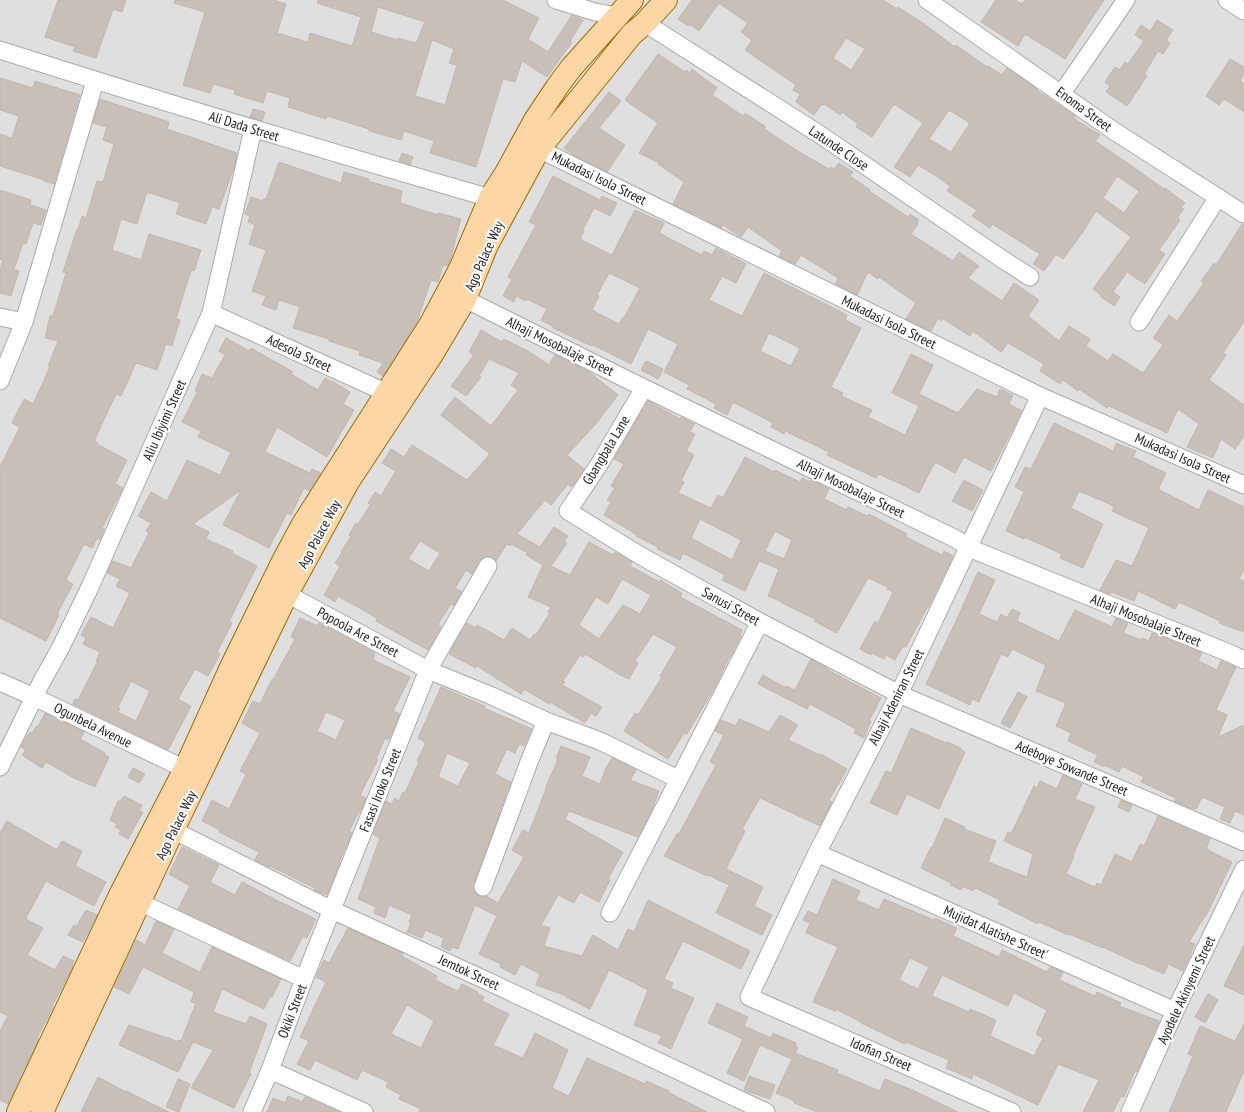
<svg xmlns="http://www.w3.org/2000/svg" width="1244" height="1112" viewBox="0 0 1244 1112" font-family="'PT Sans Narrow',sans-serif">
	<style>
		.residential { fill: #e0dfdf }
		.building { fill: #c7bfb8; stroke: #c4b6ab; fill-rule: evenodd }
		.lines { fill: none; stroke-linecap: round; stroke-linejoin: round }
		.minor-casing { stroke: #a9a9a9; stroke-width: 19 }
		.major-casing { stroke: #a06b00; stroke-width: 24 }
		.minor { stroke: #fff; stroke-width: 17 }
		.major { stroke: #fcd6a4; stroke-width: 22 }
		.labels { text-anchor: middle; stroke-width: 4; stroke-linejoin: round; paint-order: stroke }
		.street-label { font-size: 14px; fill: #222; stroke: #fff }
	</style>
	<rect width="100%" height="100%" fill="#f2efe9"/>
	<path class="residential" d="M0,0H1244V1112H0Z"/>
	<path class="building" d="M58,0H126L122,12L113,9L96,58L73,51L75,47L45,37Z
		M175,0H274L286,4L277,33L308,42L310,33L352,46L361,17L317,3L318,0H503L539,18L528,39L548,52L572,15L583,20L570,41L572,42L547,77L522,61L515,82L503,79L476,167L430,153L434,141L404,131L401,140L369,131V129L327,116L326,119L288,107L290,98L267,91L263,103L234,94L235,90L213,84L210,93L183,85L205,12L174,3ZM378,7L425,22L416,43L397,38V40L371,32ZM432,40L454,49L449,63L457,65L445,105L415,96Z
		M692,0H883L897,9L898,7L923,23L955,47L956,45L987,67L988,66L1002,75L1007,68L1037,89L1036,90L1075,116L1073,118L1100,135L1095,141L1126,162L1164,189L1165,188L1185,203L1181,207L1184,209L1177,218L1180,220L1159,250L1165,254L1145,284L1127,272L1113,292L1120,297L1114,306L1100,296L1101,295L1093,289L1131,237L1096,211L1083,232L1063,259L1056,254L1044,271L1033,264L1040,254L992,224L990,228L972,216L977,210L947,191L950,186L936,176L918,165L910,177L894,167L923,123L894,104L872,137L856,127L858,124L842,112L840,115L824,104L823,105L822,104L814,115L796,102L800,94L793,90L796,85L745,50L752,40L741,32L748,23L719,3L699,31L689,24L688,26L678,19ZM846,38L865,49L851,70L833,58ZM949,110L970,123L951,152L929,139ZM1117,176L1139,191L1124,213L1103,198Z
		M996,0H1015L1022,4L1025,0H1104L1065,59L1025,34L1018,46L981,22Z
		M1157,20L1173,30L1166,40L1170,43L1163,54L1158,51L1144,74L1147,76L1127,106L1106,92L1110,86L1105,82L1115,67L1120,70L1125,62L1128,64L1144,41L1135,35L1141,25L1150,31Z
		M658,54L685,72L686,70L690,73L692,69L717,88L712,95L743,116L745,113L766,127L764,129L801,153L829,169L831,167L834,169L839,163L853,172L850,176L870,190L869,191L908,217L910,214L919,220L917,223L918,224L911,234L953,261L959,252L979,266L968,278L1002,301L1014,283L1039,300L1028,316L1059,341L1069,326L1090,339L1086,346L1108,361L1113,354L1143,373L1163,345L1153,338L1169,315L1177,321L1204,283L1201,281L1214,263L1216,265L1242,224H1244V322L1223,353L1226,355L1209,380L1244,405V436L1235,449L1221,439L1213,458L1187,447L1199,424L1178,409L1167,433L1109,406L1107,408L1079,389L1078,391L1063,380L1060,384L1040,371L1044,364L1008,343L1001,352L973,331L970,336L942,318L941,321L938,318L931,331L906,319L916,303L879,277L878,279L868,272L857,295L836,284L838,278L801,255L795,264L779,256L782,251L748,227L741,237L723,225L721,228L694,213V214L673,204L684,182L658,164L659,163L639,153L658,123L625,100Z
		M1230,59L1244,67V74L1240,81L1244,84V112L1224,99L1219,105L1206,96Z
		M0,78L33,88L35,81L80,95L54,184L44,181V180L0,166V134L12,138L19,116L0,110Z
		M609,92L621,101L599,128L625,145L607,172L573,155L564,148Z
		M100,99L169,122L167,129L237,153L235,165L219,209L212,207L206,224L176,214L180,203L147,192L137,224L121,219L112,250L141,260L149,234L201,250L194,271L191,270L176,319L180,320L172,346L166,344L157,370L136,363L121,396L116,394L94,441L98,443L97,444L127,460L115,484L123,488L102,528L104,529L100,540L97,538L92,548L84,544L66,580L73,584L57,614L59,615L46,641L0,618V467L20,427L12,423L24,399L33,404L50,367L48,366L58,341L45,338L50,316H53L66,273L63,272L77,229L78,230L82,216L86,218L97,181L103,182L114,144L103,140L107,127L93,123Z
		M253,109L265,112L262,121L250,117Z
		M402,153L413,157L410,165L399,161Z
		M279,162L341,183L344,172L369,179L368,181L402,191L400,203L438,215V213L461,219L449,264L447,266L443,265L438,282L431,280L417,322L383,376L377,372L383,363L359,355L360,351L329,341V339L293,328L300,307L279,300L276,310L262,305L266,296L252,291L266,250L249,244L255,225L248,222L250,216L245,214L251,197L263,201V199H266Z
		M553,176L600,200L602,196L617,203L610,216L594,208L583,230L584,231L580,239L612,255L635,210L664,223L659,233L702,255L704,251L712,255L716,248L746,264L736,283L722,276L709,300L742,316L764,273L847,315L845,320L861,328L831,387L843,393L841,396L872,410L868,417L905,435L919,406L892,393L911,354L933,365L919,394L958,413L977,389L997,397L1000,389L1013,395L1009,404L1022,411L991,471L964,457L955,473L935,462L919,493L879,474L876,478L827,455L829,452L785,431L784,434L771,427L773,423L733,402L727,415L714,408L716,404L687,389L689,385L664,372L678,344L648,329L631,364L593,345L592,346L553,328L554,327L541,320L547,309L527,299L526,301L516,296L514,302L503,296L512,279L508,277L536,225L529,222ZM609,273L640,288L624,318L623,317L619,324L592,310L599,296L597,295ZM769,333L800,348L791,366L760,351Z
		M0,190L31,200L30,205L46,210L41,225L33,223L26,244L23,243L14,269L19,271L11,296L0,293V270L3,260L0,259Z
		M481,330L502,342L504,339L528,351L549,365L555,355L589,372L618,395L595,425L567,455L584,469L577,480L571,487L568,484L551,505L545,500L517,534L540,547L554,527L568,536L564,541L567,543L551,566L570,575L589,542L613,555L615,552L632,562L630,566L659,582L660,580L682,593L680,597L742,630L740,635L741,636L731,656H730L715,687L687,734L684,733L668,759L624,731L635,713L638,715L662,677L660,676L677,647L653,634L635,661L638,663L629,679L620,675L585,654L583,657L580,655L563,681L565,682L562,685L602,707L596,716L591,713L585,723L550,702L549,704L524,689L521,694L477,666L476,668L449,654L467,623L476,628L477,625L504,640L512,628L530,640L534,634L536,635L550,613L548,612L551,607L528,597L543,565L526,555L528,553L511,544L510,546L507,544L496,561L493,557L484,556L479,561L472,574L466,570L455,588L462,592L454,605L451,604L438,624L441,627L428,650L376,621L377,618L338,596L335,602L324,595L340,566L335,563L342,553L341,552L351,536L349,535L356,523L358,524L370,505L368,503L375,492L381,496L396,471L382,463L391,449L404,457L412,445L467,480L490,454L441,415L455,397L491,426L518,390L511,385L519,373L489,359L479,376L481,377L466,396L451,386L474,355L469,352ZM420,541L440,553L429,571L408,559ZM622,579L651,595L640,614L623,605L599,639L579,625L596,597L608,604Z
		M226,338L249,351L251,348L293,372L291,374L318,390L325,378L332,382V381L350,392L343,404L354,410L327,457L277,427L265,452L310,473L312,469L321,473L309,491L304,488L291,515L287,513L269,548L223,525L241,490L193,524L209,532L206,539L233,551L232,553L257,566L229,621L232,623L217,652L220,654L208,676L195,669L178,699L191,706L168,750L73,704L75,699L78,700L98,661H96L100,652L83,644L86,638L81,635L91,617L113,628L130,593L116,586L120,579L107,573L113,561L131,568L149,533L146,531L151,523L138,516L151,492L167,501L187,460L220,475L231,452L198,437L201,431L182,422L198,391H195L202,374L212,378L225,355L219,351ZM131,681L150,691L136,721L118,712L120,708L118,707Z
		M646,361L663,369L658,379L641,370Z
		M648,401L680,419L681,417L694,424L690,432L695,434L686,451L694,455L681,481L684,482L678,493L711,508L718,495L723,498L745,457L774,472L775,470L800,482L802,478L810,482L811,480L829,489L824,499L847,510L848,507L867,516L869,514L907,534L906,537L942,555L944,551L953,556L928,608H927L906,647L903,646L895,660L886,655L884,659L872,653L871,655L860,649L875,621L878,623L893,592L887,589L888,587L868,578L837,633L814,621L815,619L782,603V602L768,596L779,569L759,561L745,591L722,580L725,575L683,553L680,560L657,549L658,547L636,536L637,535L604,515L611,502L607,500L615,488L611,486L624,464L614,459ZM700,519L741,540L732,560L691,538ZM775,531L792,540L784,559L765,551Z
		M1054,423L1113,451L1116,443L1136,451L1133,457L1166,473L1158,489L1199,510L1208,490L1244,507V570L1239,579L1244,581V632L1219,623L1220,621L1179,602L1175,609L1138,591L1134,601L1111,592L1110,594L1100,590L1116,560L1132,566L1149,528L1112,511L1114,506L1079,491L1071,508L1103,524L1083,568L1060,558L1062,554L1024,537V539L1006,531L1024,492L1015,487L1025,467L1031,469Z
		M964,480L983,490L972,511L952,501Z
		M978,572L995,580L979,614L997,622L1001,614L1007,618L1012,609L1020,613L1017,621L1059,641L1075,610L1112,627L1116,618L1128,623L1123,633L1141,640L1142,638L1149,641L1152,633L1202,653L1198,661L1217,670L1221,661L1236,667L1216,710L1227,715L1218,737L1244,725V815L1235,811L1230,823L1220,819L1225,807L1202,797L1196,809L1190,808L1174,801L1176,798L1141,782L1144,777L1122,766L1119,772L1104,765V767L1094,762L1098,755L1068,741L1071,733L1056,726L1066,703L1036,691L1046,665L1012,649L1008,657L1001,654L979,702L972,699L970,705L926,684L957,619Z
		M300,618L318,626L319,623L375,653L373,660L410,677L393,711L400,714L389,739L385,738L376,759L378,760L360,795L366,798L361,810H360L349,831L352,833L339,862H340L327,895L314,890L315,888L270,866V867L255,860L259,852L219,832L220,830L202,821L212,800L229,809L246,774L240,771L260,733L242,723L253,701L260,704L272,679L273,680L295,639L291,637ZM326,712L345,720L336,740L317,731Z
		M811,659L828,669V670L881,698L869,721H871L864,738L854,733L856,729L810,704L807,709L758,684L763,675L786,688V686L795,690Z
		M441,687L485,706L484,708L532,729L524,746L519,744L515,753L507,749L495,774L511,782L499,813H500L474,884L473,889L476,894L479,896H486L498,903L524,857L512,850L523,830L529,833L546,789H545L558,759L556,758L561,746L590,757L582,776L600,784L606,768L612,758L636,770L630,780L659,791L651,812L638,837L569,811L565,819L623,852L608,879L610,880L599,902L580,892L574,903L558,895L541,925L550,928L544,946L582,956L593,935L618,950L628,929L634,932L648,900L750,951L741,969L683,941L664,979L673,983L671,988L694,998L671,1049L658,1043L662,1036L634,1025L648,990L609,970L590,1009L566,997L567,996L536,985L540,974L521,964L515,975L500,967L501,964L479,954L497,916L475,905L458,949L452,947L450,951L441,947L444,938L425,930L422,938L407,932L411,923L409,922L412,915L389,905L385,918L374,913L376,907L358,899L380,838L373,834L386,801L392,804L395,798L399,801L403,792L405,793L419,762L417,761L426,743L418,738ZM447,753L470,763L458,786L438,777Z
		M1018,692L1027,697L1010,728L1001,723Z
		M45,713L63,723L64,722L84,732L80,739L105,753L104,754L109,757L95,787L74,778L46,762L42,768L22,755L26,750L21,747L23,742L30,732L32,733L37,726L38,727Z
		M780,715L798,725L788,740L820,755L821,754L847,769L829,800L832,802L820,826L760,798L742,829L745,831L726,869L763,887L754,906L772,915L762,935L716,913L729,885L708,875L707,876L664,856L677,834H679L716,765L710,762L724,735L715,731L721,720L736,726L739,719L769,732Z
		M911,728L946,743L947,742L961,748V750L965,752L939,809L907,794L897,815L870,803L886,771L891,773Z
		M133,768L145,774L139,783L128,777Z
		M1063,775L1082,784L1075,799L1095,807L1073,855L1074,856L1066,874L1095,887L1097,883L1101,885L1115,854L1132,862L1140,844L1144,846L1158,816L1210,839L1206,849L1232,862L1206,916H1205L1189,942L1195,944L1183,971L1168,964L1164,974L1139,963V964L1103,947V948L1069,934L1068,935L1039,922L1038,924L998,904L1000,900L975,888L973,891L962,886L961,890L950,885L951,883L921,868L931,847L932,848L945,818L965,827L964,829L996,841L988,862L1027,877L1033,854L1004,841L1008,832L1011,834L1034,786L1037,788L1040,781L1057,789Z
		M124,796L142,805L139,811L143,812L128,839L119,834L121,830L115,827L117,824L110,820L118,801H120Z
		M1121,800L1132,805L1129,812L1118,807Z
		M7,821L57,850L62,841L82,851L75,866L106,882L94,906L46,881L26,918V919L43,928L27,955L55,970L63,956L74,961L72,965L73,966L67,978L52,1006L53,1007L37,1038L39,1039L8,1104L0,1100V1031L8,1016L0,1012V833Z
		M182,847L219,865L210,882L235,895L242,882L276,900L316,919L307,938L303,936L290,961L178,909L190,886L169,874Z
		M833,879L860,891L856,900L879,910L884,899L934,920L935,918L957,928L953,936L999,957L1002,950L1047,972L1050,967L1063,972L1059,980L1095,996L1097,992L1121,1003L1119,1006L1159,1021L1137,1072L1135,1071L1124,1097L1121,1096L1113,1112H1083L1099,1080L1058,1064L1038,1105L973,1074L972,1079L946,1068L949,1060L906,1042L905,1044L861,1023V1022L836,1009L835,1011L813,1002L838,947L806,933L810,923L803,920L808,911L817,915ZM910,958L929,967L918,989L899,980ZM942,975L1008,1006L1014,993L1047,1010L1036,1034L1043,1038L1034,1056L990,1036L996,1020L970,1009L969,1012L932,996Z
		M86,910L97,915L83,942L68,935L74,925L76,927Z
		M156,921L174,929L162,953L200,972L212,947L281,979L272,997L270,996L264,1009L222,989L213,1012L246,1024L250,1016L267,1024L249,1073L251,1074L234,1108L191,1088L213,1050L193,1042L178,1072L119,1045L129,1025L167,1038L168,1037L177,1042L178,1040L181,1041L196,1003L191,1002L194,992L143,967L129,994L114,987L136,940L145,945Z
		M348,928L403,953L402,956L437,976L435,980L458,991L462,984L478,992V994L484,997L482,1001L509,1014L493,1045L523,1058L535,1033L568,1050L552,1088L569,1096L587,1058L645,1084L646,1081L669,1091L668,1092L707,1112H419L421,1109L399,1099L401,1095L386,1087L388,1082L362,1070L357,1080L315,1060L310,1070L297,1064L309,1041L300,1037L326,982L316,977L324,960L329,963ZM407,1005L434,1021L421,1048L391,1034Z
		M1244,945V995L1224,986Z
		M1208,994L1218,1000L1205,1023L1195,1017Z
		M717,1003L748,1017L744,1026L771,1038L773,1033L796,1043L795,1046L798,1047L795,1053L838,1070L837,1073L880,1091L885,1079L910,1089L958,1112H818L794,1103L795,1101L776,1093L792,1059L760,1045L744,1081L727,1073L743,1039L708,1023Z
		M1244,1024V1071L1226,1112H1169L1193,1056L1188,1054L1200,1026L1235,1041Z
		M749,1076L775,1085L770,1099L744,1090Z
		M98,1077L126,1092V1091L169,1112H81Z
		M178,1079L190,1084L179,1112L166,1107Z
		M288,1096L302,1102L305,1097L339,1112H267L273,1098L285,1103Z"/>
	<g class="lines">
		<g class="minor-casing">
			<path id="minor" d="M556,0L595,12L617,16
				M927,0L1114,131L1244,214
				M1227,0L1244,11
				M645,23L822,136L999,257L1030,277
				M0,50C163,102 326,151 490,198
				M1062,93L1126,0
				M539,149L1040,396L1244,485
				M465,299L644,388L956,539L969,548L1229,653L1244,660
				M211,313L387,393
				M0,317L24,322
				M1139,322L1218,197
				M0,381L24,322L95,81
				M644,388L600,463L568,511L641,556L760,622L899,694L1244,842
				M287,594L428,670L492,696L546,721L600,741L678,779
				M0,682L34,697L185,769
				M0,767L42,681L61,647L90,587L211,313L253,129
				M173,830L332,910L483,979L766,1112
				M817,853L1175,1011
				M483,887L529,762L546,721
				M139,902L304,979
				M610,913L760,622
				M270,1070L364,1112
				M252,1112L270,1070L304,979L428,670L488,566
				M1012,1112L749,997L817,853L899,694L1040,396
				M1130,1112L1175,1011L1244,869"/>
		</g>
		<g class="major-casing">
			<path id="major" d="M18,1112L120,895L185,769L232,665L283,561L303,524L430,325L460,269L490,198L506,173L535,120L557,87L571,68L632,0
				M42,1112L173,830L287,594L348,482L431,356L465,299L487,245L539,149L632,34L645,23L666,0"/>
		</g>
		<use href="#minor" class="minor"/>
		<use href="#major" class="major"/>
	</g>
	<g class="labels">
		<g class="street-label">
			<text transform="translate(1084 109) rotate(36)" y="5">Enoma Street</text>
			<text transform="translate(244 126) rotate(17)" y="5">Ali Dada Street</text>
			<text transform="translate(839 148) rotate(34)" y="5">Latunde Close</text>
			<text transform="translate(599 178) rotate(26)" y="5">Mukadasi Isola Street</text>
			<text transform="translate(484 256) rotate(-66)" y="5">Ago Palace Way</text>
			<text transform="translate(889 322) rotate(26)" y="5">Mukadasi Isola Street</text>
			<text transform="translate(560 346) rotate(26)" y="5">Alhaji Mosobalaje Street</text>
			<text transform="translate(299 353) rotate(25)" y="5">Adesola Street</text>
			<text transform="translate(164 420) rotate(-66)" y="5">Aliu Ibiyimi Street</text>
			<text transform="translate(606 450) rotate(-59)" y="5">Gbangbala Lane</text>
			<text transform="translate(1183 458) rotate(24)" y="5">Mukadasi Isola Street</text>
			<text transform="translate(851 488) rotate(26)" y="5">Alhaji Mosobalaje Street</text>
			<text transform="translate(319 534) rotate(-62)" y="5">Ago Palace Way</text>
			<text transform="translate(731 606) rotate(29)" y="5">Sanusi Street</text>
			<text transform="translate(1146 620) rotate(22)" y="5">Alhaji Mosobalaje Street</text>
			<text transform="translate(358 632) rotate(28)" y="5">Popoola Are Street</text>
			<text transform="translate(896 697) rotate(-63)" y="5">Alhaji Adeniran Street</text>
			<text transform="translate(93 725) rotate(26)" y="5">Ogunbela Avenue</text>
			<text transform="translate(1072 768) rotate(23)" y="5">Adeboye Sowande Street</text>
			<text transform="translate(380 790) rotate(-68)" y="5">Fasasi Iroko Street</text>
			<text transform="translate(176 825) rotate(-64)" y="5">Ago Palace Way</text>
			<text transform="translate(996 932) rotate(24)" y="5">Mujidat Alatishe Street'</text>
			<text transform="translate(469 972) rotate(25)" y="5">Jemtok Street</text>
			<text transform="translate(1186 990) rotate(-65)" y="5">Ayodele Akinyemi Street</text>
			<text transform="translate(292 1011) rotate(-69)" y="5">Okiki Street</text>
			<text transform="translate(881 1054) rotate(23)" y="5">Idofian Street</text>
		</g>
	</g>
</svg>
